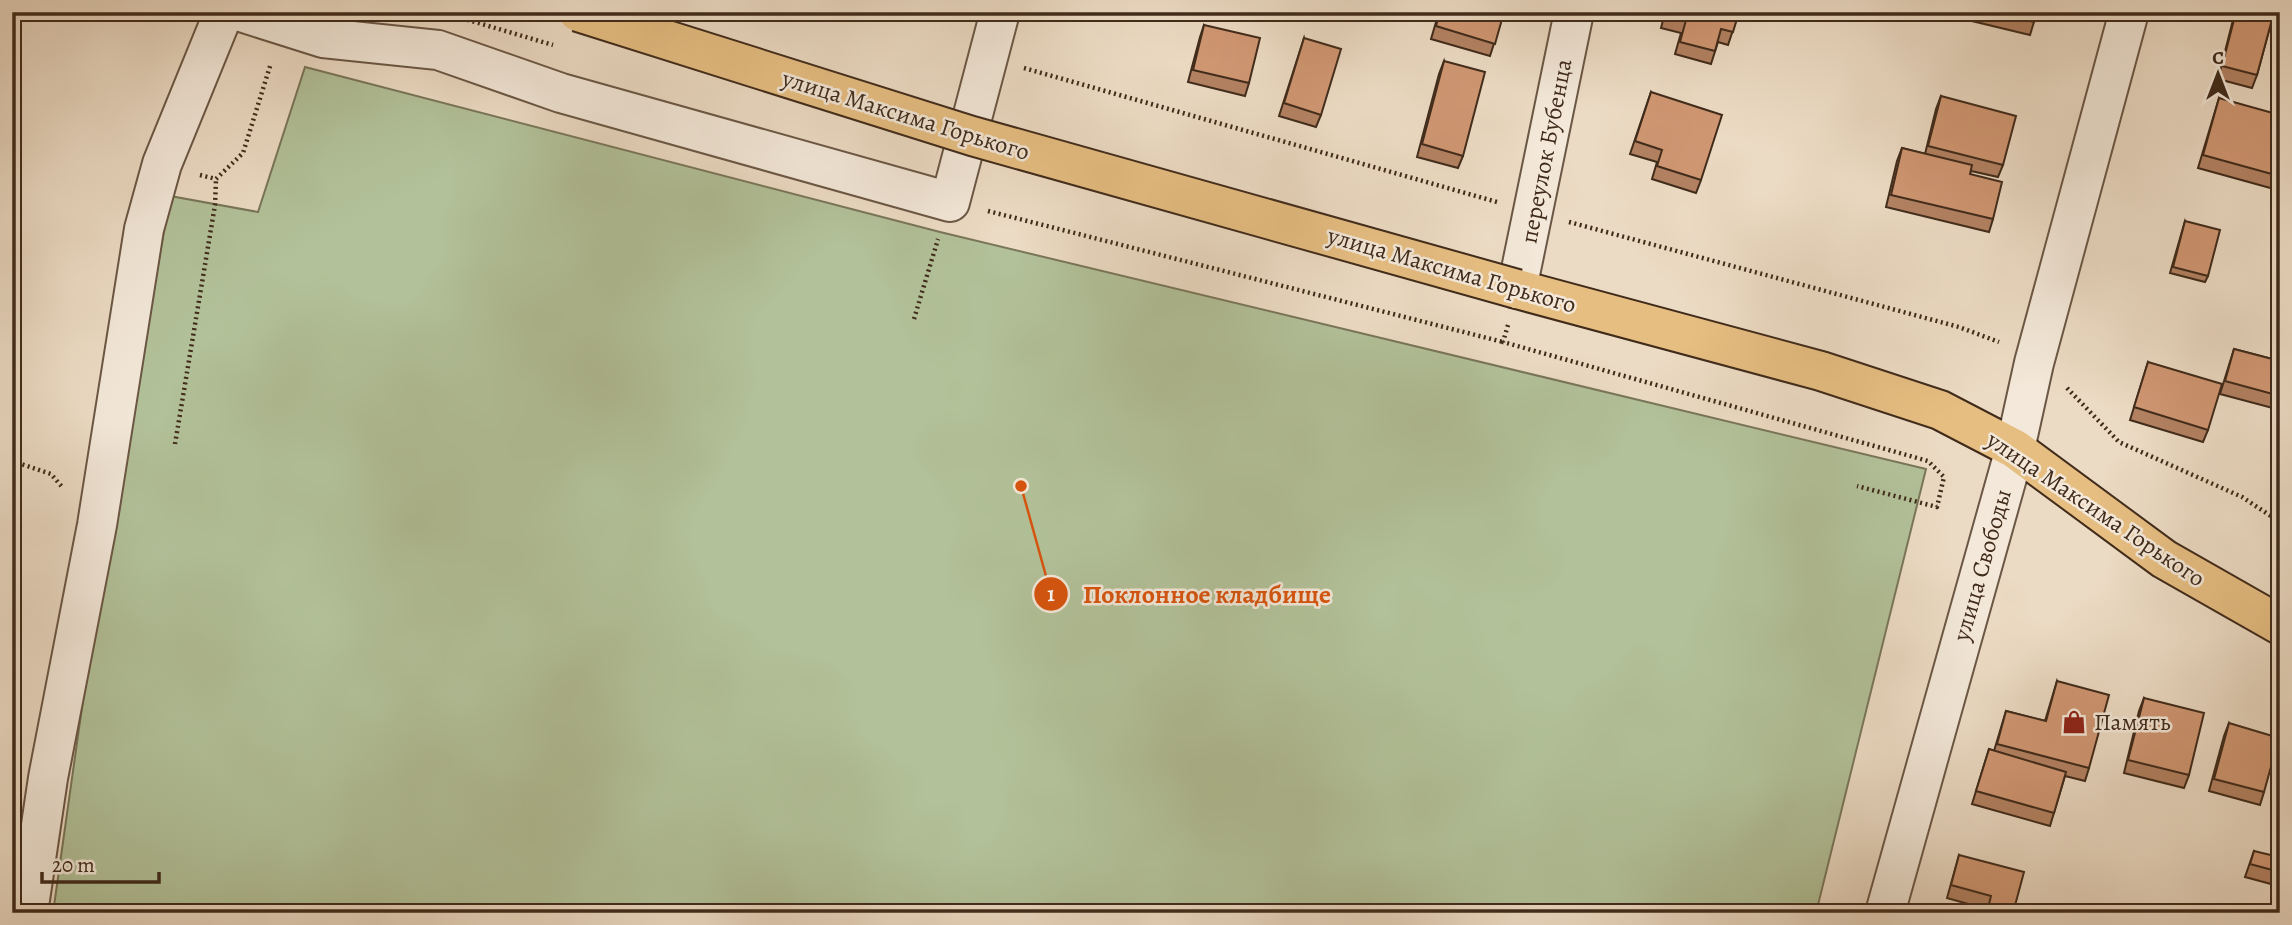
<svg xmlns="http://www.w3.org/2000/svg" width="2292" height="925" viewBox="0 0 2292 925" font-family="Alegreya,serif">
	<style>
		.green { fill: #b2c199; stroke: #79765a; stroke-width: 2 }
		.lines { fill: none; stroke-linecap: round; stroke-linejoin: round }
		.minor-casing { stroke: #6b5745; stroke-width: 42 }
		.major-casing { stroke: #402b1b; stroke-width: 42 }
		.path { stroke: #402b1b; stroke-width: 4.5; stroke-dasharray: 2 3.5; stroke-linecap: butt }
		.minor { stroke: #f3e8d9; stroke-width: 38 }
		.major { stroke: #e6be82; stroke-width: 38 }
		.major-bridge-casing { stroke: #402b1b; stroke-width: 42; stroke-linecap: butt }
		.path-bridge { stroke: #402b1b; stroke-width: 4.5; stroke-dasharray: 2 3.5; stroke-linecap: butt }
		.major-bridge { stroke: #e6be82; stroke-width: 38 }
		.wall { fill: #b38263; stroke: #402b1b; stroke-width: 2 }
		.building { fill: #d09773; stroke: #402b1b; stroke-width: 2 }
		.labels { text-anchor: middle; stroke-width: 5; stroke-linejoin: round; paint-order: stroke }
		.street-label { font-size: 24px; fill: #402b1b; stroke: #f3e8d9 }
		.poi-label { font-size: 24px; fill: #402b1b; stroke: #f3e8d9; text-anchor: start }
		.leader { fill: none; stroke: #d7540e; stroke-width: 2.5 }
		.callout-dot { fill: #d7540e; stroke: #f3e8d9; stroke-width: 2.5 }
		.mark-label { font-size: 21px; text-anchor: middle; font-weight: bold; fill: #fff }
		.callout-label { font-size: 26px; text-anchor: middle; font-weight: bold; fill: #d7540e; stroke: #f3e8d9; stroke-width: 5; stroke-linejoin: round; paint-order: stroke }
	</style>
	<rect width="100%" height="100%" fill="#ecdbc4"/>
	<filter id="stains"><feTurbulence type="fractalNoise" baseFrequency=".00286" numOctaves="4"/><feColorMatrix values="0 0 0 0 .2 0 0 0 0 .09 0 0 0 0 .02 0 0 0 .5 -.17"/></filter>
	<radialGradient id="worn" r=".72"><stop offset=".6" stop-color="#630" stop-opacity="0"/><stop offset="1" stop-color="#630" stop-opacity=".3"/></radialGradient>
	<path class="green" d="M305,67L940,232L1926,469L1816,913H53L84,693L170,196L258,212Z"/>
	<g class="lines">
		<g class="minor-casing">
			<path id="minor" d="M241,12L323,38L438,50L561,93L950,202L1000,12
				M1517,289L1574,12
				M28,913L48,778L97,525L144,229L162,164L224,12
				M1885,913L2015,449L2034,363L2129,12"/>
		</g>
		<g class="major-casing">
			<path id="major" d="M1517,289L1821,371L1940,410L2015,449L2164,559L2280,625"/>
		</g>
		<path class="path" d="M1024,68L1497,202
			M200,175L216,179L243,153L271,63
			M988,211L1503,342
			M1569,222L1959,327L1999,342
			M914,319L938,239
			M1508,325L1503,342L1928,461L1944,477L1937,507L1857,486
			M2067,388L2119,442L2242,497L2280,522
			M175,444L215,205L216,179
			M12,461L51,474L63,488"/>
		<use href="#minor" class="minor"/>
		<use href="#major" class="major"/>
		<g class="major-bridge-casing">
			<path id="major-bridge" d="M578,12L972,136L1517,289"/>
		</g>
		<path class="path-bridge" d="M441,12L553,45"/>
		<use href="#major-bridge" class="major-bridge"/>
	</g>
	<path class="wall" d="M1439,12H1504L1490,56L1431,39Z
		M1665,12H1739L1728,45L1718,42L1711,64L1675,54L1681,33L1661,28Z
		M1956,12H2037L2030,35L1955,17Z
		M2235,12H2274L2257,75L2252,88L2218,79Z
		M1204,25L1249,83L1245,96L1188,82L1200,37Z
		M1304,38L1321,115L1316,127L1279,116Z
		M1444,61L1463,156L1458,168L1417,157L1439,74Z
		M1651,92L1701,180L1696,193L1652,179L1657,162L1630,154Z
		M1941,96L2003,165L1998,177L1971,171L1970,174L1993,219L1989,232L1886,207L1897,161L1902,148L1925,154L1936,109Z
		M2219,98L2280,172L2274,189L2198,168Z
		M2185,221L2208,276L2205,282L2170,273Z
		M2234,349L2280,361V410L2220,394Z
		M2148,362L2208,430L2203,442L2130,420Z
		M2057,681L2089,768L2085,781L2065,776L2050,826L1972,804L1989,749L1994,751L2006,711L2045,721Z
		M2144,698L2189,775L2184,788L2124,773L2139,711Z
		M2229,723L2264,792L2260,805L2209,791L2224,736Z
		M2254,851L2276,871L2271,884L2245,877Z
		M1959,855L2013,913H1985L1986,909L1947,898Z"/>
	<path class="building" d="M1440,12H1504L1495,44L1436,26Z
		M1666,12H1739L1733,32L1721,29L1715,51L1680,42L1686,20L1665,15Z
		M1992,12H2037L2034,22Z
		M2236,12H2274L2257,75L2222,66Z
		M1204,25L1260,38L1249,83L1193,70Z
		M1304,38L1341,49L1321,115L1284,103Z
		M1444,61L1485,72L1463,156L1422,144Z
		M1651,92L1722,115L1701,180L1657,166L1662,150L1635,141Z
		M1941,96L2016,116L2003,165L1928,146Z
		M2219,98L2280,115V172L2279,176L2203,155Z
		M1902,148L1972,165L1970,174L2002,182L1993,219L1891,195Z
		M2185,221L2220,230L2208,276L2173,267Z
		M2234,349L2280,361V396L2225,381Z
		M2148,362L2222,384L2208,430L2134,407Z
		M2057,681L2109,695L2089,768L1997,744L2006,711L2046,721Z
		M2144,698L2204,713L2189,775L2128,760Z
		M2229,723L2279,738L2264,792L2214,779Z
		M1989,749L2066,772L2054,813L1976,791Z
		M2254,851L2279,857L2276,871L2250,864Z
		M1959,855L2024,872L2013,913H2008L1988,908L1991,896L1951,885Z
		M1956,905L1981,912V913H1953Z"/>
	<defs>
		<g id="shop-bare" transform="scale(1.89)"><path d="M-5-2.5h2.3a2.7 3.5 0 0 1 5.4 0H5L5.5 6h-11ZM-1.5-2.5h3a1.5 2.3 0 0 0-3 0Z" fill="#8f2418" stroke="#f3e8d9" stroke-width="2.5" paint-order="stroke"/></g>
	</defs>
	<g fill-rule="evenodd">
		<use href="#shop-bare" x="2074" y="722"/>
	</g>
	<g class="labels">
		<g class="street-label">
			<text transform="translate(906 115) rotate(17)" y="8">улица Максима Горького</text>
			<text transform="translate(1546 151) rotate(-79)" y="8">переулок Бубенца</text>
			<text transform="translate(1452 270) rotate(16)" y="8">улица Максима Горького</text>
			<text transform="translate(2096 509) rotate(34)" y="8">улица Максима Горького</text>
			<text transform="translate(1982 565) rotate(-74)" y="8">улица Свободы</text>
		</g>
		<g class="poi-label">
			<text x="2094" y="730">Память</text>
		</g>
	</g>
	<path class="leader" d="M1021 486L1051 594"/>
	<g class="callout-dot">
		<circle cx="1021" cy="486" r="7"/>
		<circle cx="1051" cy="594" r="18"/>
	</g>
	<g class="mark-label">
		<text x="1051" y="601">1</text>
	</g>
	<g class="callout-label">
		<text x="1207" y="603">Поклонное кладбище</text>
	</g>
	<rect width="2292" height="925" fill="none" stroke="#ecdbc4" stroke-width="42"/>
	<rect x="14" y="14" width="2264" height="897" fill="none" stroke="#402b1b" stroke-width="3.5"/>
	<rect x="21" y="21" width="2250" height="883" fill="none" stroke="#402b1b" stroke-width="2"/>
	<g transform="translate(2218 74)" stroke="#f3e8d9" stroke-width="5" paint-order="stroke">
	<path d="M0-5L12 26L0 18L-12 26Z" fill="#402b1b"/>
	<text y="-10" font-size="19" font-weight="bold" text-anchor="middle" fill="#402b1b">С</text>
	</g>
	<path d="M42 872v10h117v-10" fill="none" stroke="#402b1b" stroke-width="3.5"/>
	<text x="52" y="872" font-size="21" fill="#402b1b" stroke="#f3e8d9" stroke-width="5" paint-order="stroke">20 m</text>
	<rect width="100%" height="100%" filter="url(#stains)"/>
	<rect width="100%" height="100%" fill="url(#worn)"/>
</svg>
